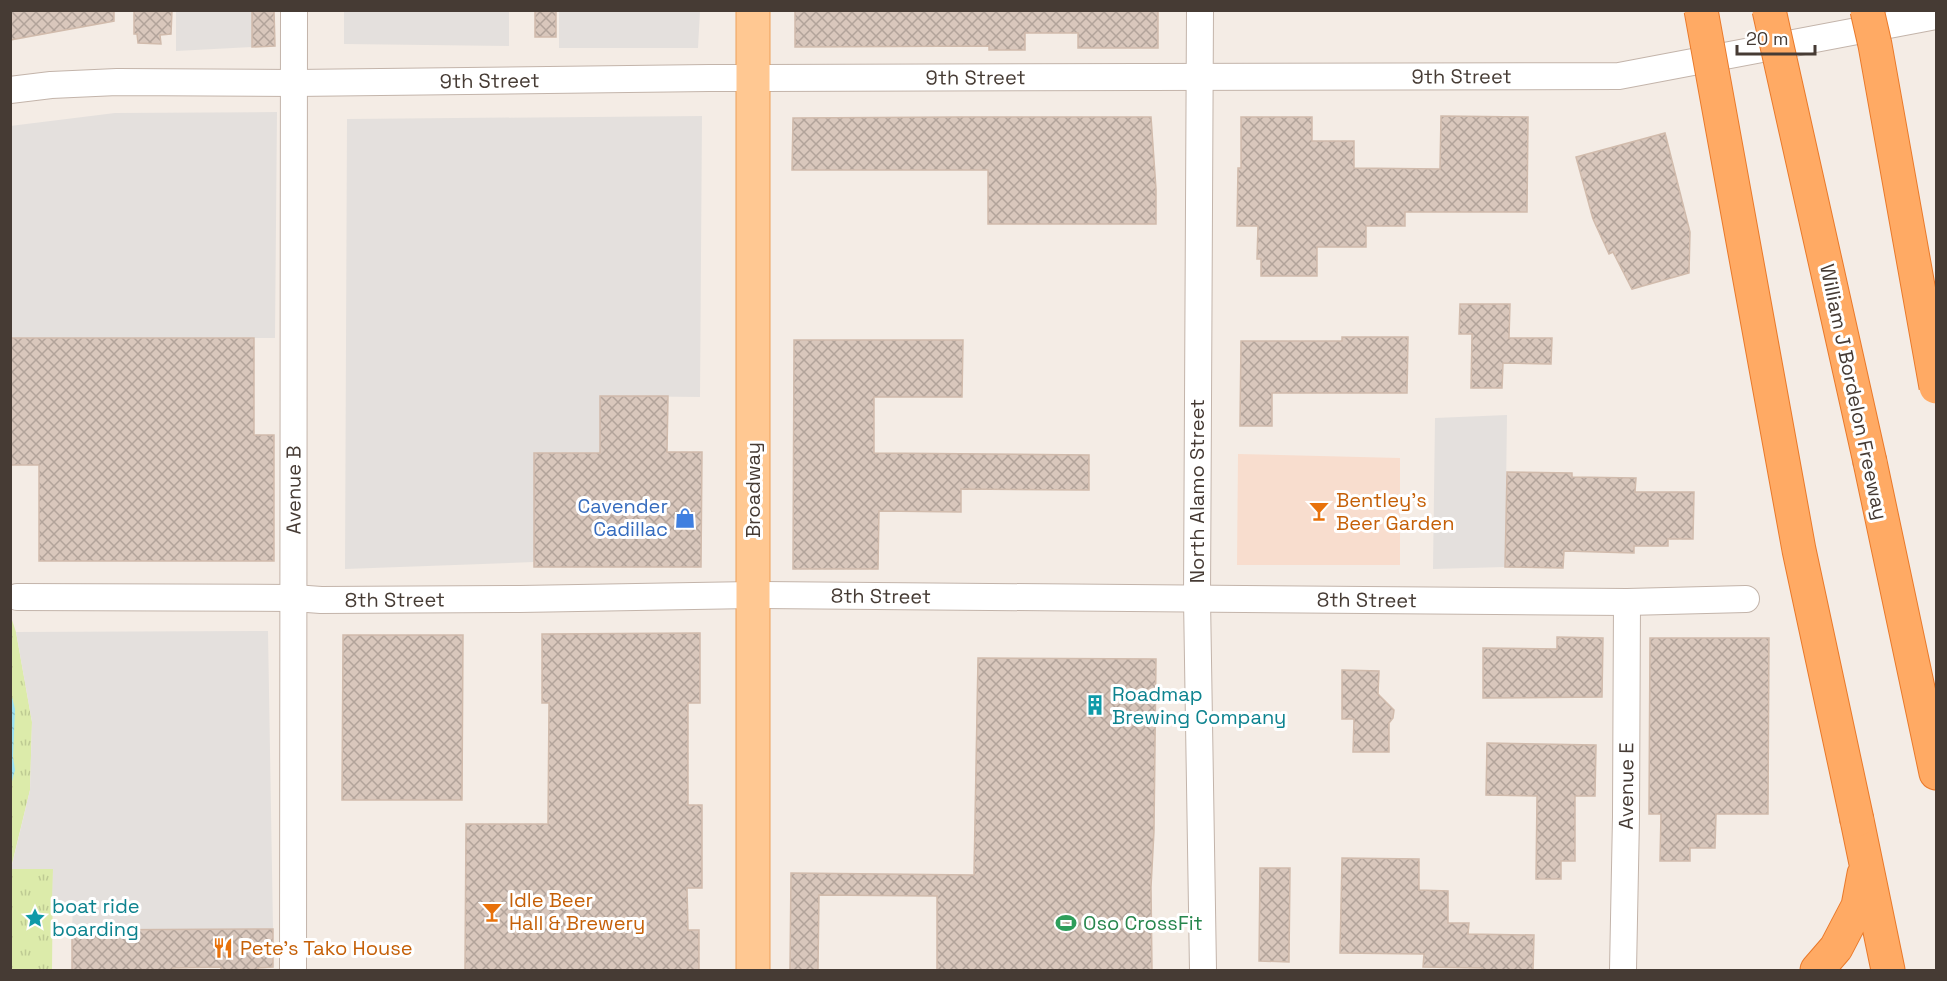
<svg xmlns="http://www.w3.org/2000/svg" width="1947" height="981" viewBox="0 0 1947 981" font-family="'Space Grotesk',sans-serif">
	<style>
		.commercial { fill: #f8ddce }
		.grass { fill: url(#grass-tufts) }
		.parking { fill: #e4e0dd }
		.water { fill: url(#water-waves) }
		.building { fill: url(#building-cross-hatch); stroke: #d1bbac; stroke-width: 1.5 }
		.lines { fill: none; stroke-linecap: round; stroke-linejoin: round }
		.minor-casing { stroke: #c3b4aa; stroke-width: 28 }
		.major-casing { stroke: #eca05a; stroke-width: 35 }
		.highway-casing { stroke: #e9792a; stroke-width: 35 }
		.minor { stroke: #fff; stroke-width: 26 }
		.major { stroke: #ffc892; stroke-width: 33 }
		.highway { stroke: #ffaa64; stroke-width: 33 }
		.highway-bridge-casing { stroke: #e9792a; stroke-width: 35; stroke-linecap: butt }
		.highway-bridge { stroke: #ffaa64; stroke-width: 33 }
		.labels { text-anchor: middle; stroke-width: 6; stroke-linejoin: round; paint-order: stroke }
		.street-label { font-size: 20px; fill: #463b34; stroke: #fff }
		.food-label { font-size: 20px; fill: #c56008; stroke: #fff; text-anchor: start }
		.shop-label { font-size: 20px; fill: #366cbe; stroke: #fff; text-anchor: end }
		.culture-label { font-size: 20px; fill: #0d838f; stroke: #fff; text-anchor: start }
		.leisure-label { font-size: 20px; fill: #27864d; stroke: #fff; text-anchor: start }
	</style>
	<defs>
		<pattern id="grass-tufts" width="24" height="20" patternUnits="userSpaceOnUse" patternTransform="scale(1.5)"><rect width="24" height="20" fill="#dcebaa"/><path d="M3 7l-1-3M5 7V3M7 7l1-3M15 17l-1-3M17 17v-4M19 17l1-3" fill="none" stroke="#beca93"/></pattern>
		<pattern id="water-waves" width="16" height="10" patternUnits="userSpaceOnUse" patternTransform="scale(1.5)"><rect width="16" height="10" fill="#9ce4f5"/><path d="M0 5q4-4 8 0t8 0" fill="none" stroke="#88c4d3"/></pattern>
		<pattern id="building-cross-hatch" width="8" height="8" patternUnits="userSpaceOnUse" patternTransform="scale(1.5)"><rect width="8" height="8" fill="#d9c7bc"/><path d="M0 0l8 8M0 8l8-8" fill="none" stroke="#b2a39a"/></pattern>
	</defs>
	<rect width="100%" height="100%" fill="#f4ece5"/>
	<path class="commercial" d="M1238,454L1400,458V565H1237Z"/>
	<path class="grass" d="M10,614L16,632L32,722L30,790L11,868L53,869L52,970H11Z"/>
	<path class="parking" d="M176,11H252V47L176,51Z
		M344,11H509V46L344,44Z
		M559,11H700L698,48H559Z
		M277,112L275,338H11L10,126L115,113Z
		M702,116L700,397L600,396V432L615,433L621,453H534V562L345,569L347,119Z
		M1507,415L1505,567L1433,569L1435,418Z
		M268,631L273,929L72,930L73,906L52,905L53,869H11L30,790L32,722L16,632Z"/>
	<path class="water" d="M10,689L15,709L13,757L15,770L11,785Z"/>
	<path class="building" d="M10,10H114V21L10,40Z
		M134,10H172L171,34L160,35L161,44L138,43L137,34H134Z
		M252,10H274L275,46L252,47Z
		M535,10H556V37H535Z
		M795,10H1158V48H1078V33H1025V50H989V46L795,47Z
		M1441,116L1528,117L1527,212H1405V226H1366V247H1317V276H1261V259H1257L1258,226H1237L1238,168H1241V117H1312V141H1354V168L1440,169Z
		M961,117H1151L1156,189V224H988V170H792L793,118Z
		M1665,133L1690,232L1689,273L1632,289L1613,252L1609,254L1593,219L1576,157Z
		M1460,304H1510L1509,338H1552L1551,364L1503,363L1502,388H1471L1472,334H1459Z
		M1342,337H1408L1407,393H1272V426H1240L1241,341H1342Z
		M10,338H254V435H274V561H39V465H10Z
		M794,340H963L962,397H874V453L1089,455V490L961,489V512L879,511L878,569H793Z
		M600,396H668L667,452H702L701,567H534V453H600Z
		M1507,472L1572,473V477L1636,478L1635,492H1694L1693,539H1668V546H1634V553L1564,551L1563,568L1505,567Z
		M700,633V703H688V805H702V888H687L688,930H699V970H465L466,824H548L549,703H542V634Z
		M343,635H463L462,800H342Z
		M1557,637L1603,638L1602,697L1483,698V648L1557,649Z
		M1650,638H1769L1768,814H1716L1715,848H1690V861H1660L1661,814H1649Z
		M978,658L1156,659L1154,831L1151,887L1152,970H937V896L819,895L818,970H790L791,873L974,875Z
		M1342,670L1379,671L1378,694L1394,710L1393,718L1389,723V752H1353L1354,719H1342Z
		M1487,743L1596,745L1595,796H1575V861H1561V879H1536L1537,796L1486,795Z
		M1342,858L1419,859V890L1448,891V923H1469L1468,934L1534,935L1533,970H1482V968L1423,967L1424,954L1340,953Z
		M1260,868H1290L1289,962L1259,961Z
		M273,929V967L258,968V970H221V967L173,968L172,970H72V930Z"/>
	<g class="lines">
		<g class="minor-casing">
			<g id="minor">
				<path d="M1200,10L1197,599L1203,970"/>
				<path id="s1" d="M10,90L51,85L117,82L295,83L709,78L1619,76L1936,16"/>
				<path id="s2" d="M17,597L294,598L321,600L520,599L752,595L1627,602L1746,599"/>
				<path id="s3" d="M293,970L294,10"/>
				<path id="s4" d="M1623,970L1626,817L1627,602"/>
			</g>
		</g>
		<g class="major-casing">
			<path id="major" d="M753,970V10"/>
		</g>
		<g class="highway-casing">
			<path id="highway" d="M1870,462L1936,773
				M1857,820L1888,970
				M1817,970L1836,948L1858,906L1864,874"/>
		</g>
		<use href="#minor" class="minor"/>
		<use href="#major" class="major"/>
		<use href="#highway" class="highway"/>
		<g class="highway-bridge-casing">
			<path id="highway-bridge" d="M1701,10L1799,550L1857,820
				M1769,10L1870,462
				M1867,10L1875,45L1936,387"/>
		</g>
		<use href="#highway-bridge" class="highway-bridge"/>
	</g>
	<defs>
		<g id="bar-bare" transform="scale(1.62)"><path d="M-6-5H6L.8 .8V4.5H3.5V6h-7V4.5H-.8V.8Z" fill="#e8710a" stroke="#fff" stroke-width="2.5" paint-order="stroke"/></g>
		<g id="shop-bare" transform="scale(1.62)"><path d="M-5-2.5h2.3a2.7 3.5 0 0 1 5.4 0H5L5.5 6h-11ZM-1.5-2.5h3a1.5 2.3 0 0 0-3 0Z" fill="#3f7fe0" stroke="#fff" stroke-width="2.5" paint-order="stroke"/></g>
		<g id="building-bare" transform="scale(1.62)"><path d="M-4-6H4V6H1V3H-1V6H-4ZM-2.5-4.3h1.7v1.8h-1.7ZM.8-4.3h1.7v1.8H.8ZM-2.5-1h1.7V.8h-1.7ZM.8-1h1.7V.8H.8Z" fill="#0f9aa8" stroke="#fff" stroke-width="2.5" paint-order="stroke"/></g>
		<g id="sight-bare" transform="scale(1.62)"><path d="M0-6L1.8-2.2L6-1.7L2.9 1.2L3.7 5.4L0 3.3L-3.7 5.4L-2.9 1.2L-6-1.7L-1.8-2.2Z" fill="#0f9aa8" stroke="#fff" stroke-width="2.5" paint-order="stroke"/></g>
		<g id="stadium-bare" transform="scale(1.62)"><path d="M0-5a6.5 5 0 1 0 0 10a6.5 5 0 1 0 0-10ZM-3.5-1.8h7v3.6h-7Z" fill="#2e9e5b" stroke="#fff" stroke-width="2.5" paint-order="stroke"/></g>
		<g id="restaurant-bare" transform="scale(1.62)"><path d="M-5-6h1v4h1v-4h1v4h1v-4h1v5L-1.5 .5V6h-2V.5L-5-1ZM5-6V6H3V1.5H1.5Q1.5-4 5-6Z" fill="#e8710a" stroke="#fff" stroke-width="2.5" paint-order="stroke"/></g>
	</defs>
	<g fill-rule="evenodd">
		<use href="#bar-bare" x="1319" y="511"/>
		<use href="#shop-bare" x="685" y="518"/>
		<use href="#building-bare" x="1095" y="705"/>
		<use href="#bar-bare" x="492" y="912"/>
		<use href="#sight-bare" x="35" y="918"/>
		<use href="#stadium-bare" x="1066" y="923"/>
		<use href="#restaurant-bare" x="223" y="948"/>
	</g>
	<g class="labels">
		<g class="street-label">
			<text dy="7" stroke="none"><textPath href="#s1" startOffset="1452">9th Street</textPath></text>
			<text dy="7" stroke="none"><textPath href="#s1" startOffset="966">9th Street</textPath></text>
			<text dy="7" stroke="none"><textPath href="#s1" startOffset="480">9th Street</textPath></text>
			<text transform="translate(1854 392) rotate(78)" y="7">William J Bordelon Freeway</text>
			<text transform="translate(753 490) rotate(-90)" y="7">Broadway</text>
			<text dy="7" stroke="none"><textPath href="#s3" startOffset="480">Avenue B</textPath></text>
			<text transform="translate(1197 491) rotate(-90)" y="7">North Alamo Street</text>
			<text dy="7" stroke="none"><textPath href="#s2" startOffset="864">8th Street</textPath></text>
			<text dy="7" stroke="none"><textPath href="#s2" startOffset="378">8th Street</textPath></text>
			<text dy="7" stroke="none"><textPath href="#s2" startOffset="1350">8th Street</textPath></text>
			<text dy="7" stroke="none"><textPath href="#s4" startOffset="184">Avenue E</textPath></text>
		</g>
		<g class="food-label">
			<text x="1336" y="507">Bentley's<tspan x="1336" dy="23">Beer Garden</tspan></text>
			<text x="509" y="907">Idle Beer<tspan x="509" dy="23">Hall &amp; Brewery</tspan></text>
			<text x="240" y="955">Pete’s Tako House</text>
		</g>
		<g class="shop-label">
			<text x="668" y="513">Cavender<tspan x="668" dy="23">Cadillac</tspan></text>
		</g>
		<g class="culture-label">
			<text x="1112" y="701">Roadmap<tspan x="1112" dy="23">Brewing Company</tspan></text>
			<text x="52" y="913">boat ride<tspan x="52" dy="23">boarding</tspan></text>
		</g>
		<g class="leisure-label">
			<text x="1083" y="930">Oso CrossFit</text>
		</g>
	</g>
	<rect width="1947" height="981" fill="none" stroke="#463b34" stroke-width="24"/>
	<path d="M1737 45v9h78v-9" fill="none" stroke="#463b34" stroke-width="3"/>
	<text x="1746" y="45" font-size="18" fill="#463b34" stroke="#ffffff" stroke-width="4.5" paint-order="stroke">20 m</text>
</svg>
